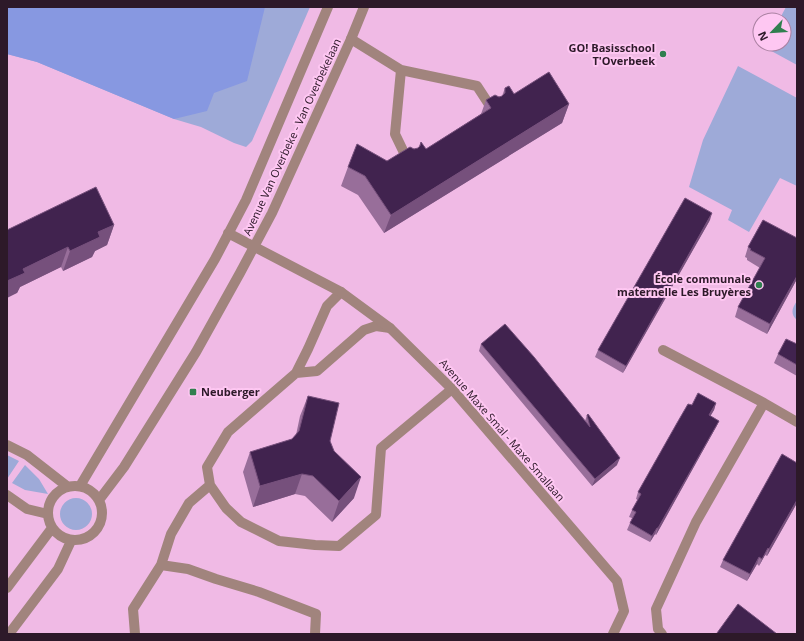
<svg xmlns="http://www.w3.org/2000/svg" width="804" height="641" viewBox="0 0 804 641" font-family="'Open Sans',sans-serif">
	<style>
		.green { fill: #9eaad8 }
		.forest { fill: #8798e1 }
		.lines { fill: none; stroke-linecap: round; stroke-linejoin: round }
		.service { stroke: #a1847d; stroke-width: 10 }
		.minor { stroke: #a1847d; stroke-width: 10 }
		.wall { fill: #986e9a }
		.shaded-wall { fill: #76507c }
		.building { fill: #41234f; stroke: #76507c }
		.poi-dot { fill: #307f4f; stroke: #fec7f2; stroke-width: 1.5 }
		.labels { text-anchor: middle; stroke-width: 4; stroke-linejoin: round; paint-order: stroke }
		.poi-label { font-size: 11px; font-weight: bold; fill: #2d1929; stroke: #fec7f2; text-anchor: end }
		.street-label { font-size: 11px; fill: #2d1929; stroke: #fec7f2 }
	</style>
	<rect width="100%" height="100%" fill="#f0bae5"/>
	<path class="green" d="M7,7H310L252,141L246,147L234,143L201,127L174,119L37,62L7,54Z
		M786,7H797V65L764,47L765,44H784V20H779Z
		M738,66L797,98V186L780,178L749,232L728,220L732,210L689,187L703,140Z
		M797,301V320C790,314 792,308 797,301Z
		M7,455L19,461L7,479Z
		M25,465L39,479L48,494L25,490L12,483Z
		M60 514a16 16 0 1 1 32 0a16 16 0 1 1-32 0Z"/>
	<path class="forest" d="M7,7H265L247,81L214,93L207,111L174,119L37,62L7,54Z"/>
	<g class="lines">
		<path class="service" d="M351,39L401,70L477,86L492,109
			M401,70L395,134L408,161
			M341,292L327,306L308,349L296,373L228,432L207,467L210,485L226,508L241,522L279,541L315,545L339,546L376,515L381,448L452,389
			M296,373L317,371L364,330L376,326L390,328
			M161,565L188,569L216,579L259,592L316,614L315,634
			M135,634L133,609L161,565L171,534L189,503L210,485"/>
		<path class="minor" d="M228,233L341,292L390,328L452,389L617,581L624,611L613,634
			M663,350L764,403L797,422
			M7,445L27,455L68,487
			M48 513a27 27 0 1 1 54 0a27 27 0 1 1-54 0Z
			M80,486L215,259L246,200L328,7
			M7,495L27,509L48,514
			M99,500L124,467L196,352L240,273L272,213L351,39L364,7
			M7,588L52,528
			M9,634L58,569L71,541
			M662,634L658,629L656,609L696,522L764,403"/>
	</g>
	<path class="wall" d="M505,88L514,94L569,104L562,123L384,233L358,195L341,186L348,167L387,161L414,149L418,148L421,142L426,149L481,114L486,100L502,96Z
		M710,220L623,373L595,357L598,350Z
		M763,220L797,279L767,334L735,317L738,307L760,268L747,260V258L745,257L748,247Z
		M114,225L107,245L95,251L92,257L63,271L61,267L20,287L17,293L7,230Z
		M481,344L585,421L587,415L617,465L592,486L479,351Z
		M797,344V376L774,363L778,354Z
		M308,396L334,451L354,498L332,522L305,496L295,494L253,507L243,472L250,452L292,439L296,435L300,416Z
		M716,403L714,410L710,416L719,421L716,427L656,535L655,534L650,542L627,530L630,523L632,518L629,517L632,510L638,500L636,499L638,492Z
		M797,463V503L767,556L765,555L759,566L757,564L747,581L720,567L723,560Z"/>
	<path class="shaded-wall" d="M569,104L562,123L384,233L391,215Z
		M712,213L710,220L623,373L626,366Z
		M114,225L107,245L95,251L92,257L63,271L70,251L98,232Z
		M68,247L61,267L20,287L17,293L7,298V281L23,269Z
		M797,276V279L767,334L770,324Z
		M716,403L714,410L707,422L709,415Z
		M719,421L716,427L656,535L658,528Z
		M620,458L617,465L592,486L595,479Z
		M302,474L295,494L253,507L260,486Z
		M361,477L354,498L332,522L339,501Z
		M797,500V503L767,556L769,549Z
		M657,528L655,534L650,542L652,536Z
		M768,548L765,555L759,566L762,559Z
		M759,557L757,564L747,581L750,574Z"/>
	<path class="building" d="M549,72L569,104L391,215L365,176L348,167L357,144L387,161L410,147L414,149L418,148L420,146L421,142L426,149L491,108L486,100L495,95L499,97L502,96L505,93V88L509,86L514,94Z
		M96,187L114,225L98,232L100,237L70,251L68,247L23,269L25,273L7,281V230Z
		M685,198L712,213L626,366L598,350Z
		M763,220L797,238V276L770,324L738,307L765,258L750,250L751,249L748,247Z
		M505,324L534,357L590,427L587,415L588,414L620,458L595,479L481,344Z
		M786,339L797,344V365L778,354Z
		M698,393L716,403L709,415L719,421L658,528H657L652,536L630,523L636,512L632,510L641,494L638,492L677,423L688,404L692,405Z
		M308,396L339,403L330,441L334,451L361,477L339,501L313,476L302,474L260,486L250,452L292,439L299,431Z
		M782,454L797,463V500L769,549L768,548L762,559L759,557L750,574L723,560Z
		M738,604L777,634H718L717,633Z"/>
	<g class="poi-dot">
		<circle cx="663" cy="54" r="4"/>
		<circle cx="759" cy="285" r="4"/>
		<rect x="189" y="388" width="8" height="8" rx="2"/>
	</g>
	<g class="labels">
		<g class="poi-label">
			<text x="655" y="52">GO! Basisschool<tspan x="655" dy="13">T'Overbeek</tspan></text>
			<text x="751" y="283">École communale<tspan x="751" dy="13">maternelle Les Bruyères</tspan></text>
			<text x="201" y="396" text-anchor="start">Neuberger</text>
		</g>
		<g class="street-label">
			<text transform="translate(292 137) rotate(-65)" y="4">Avenue Van Overbeke - Van Overbekelaan</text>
			<text transform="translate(502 430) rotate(49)" y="4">Avenue Maxe Smal - Maxe Smallaan</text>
		</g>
	</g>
	<rect width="804" height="641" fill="none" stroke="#2d1929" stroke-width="16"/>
	<g transform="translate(772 32) rotate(245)"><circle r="19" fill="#fec7f2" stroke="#aa81a2"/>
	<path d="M0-3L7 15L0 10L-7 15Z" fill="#307f4f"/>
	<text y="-6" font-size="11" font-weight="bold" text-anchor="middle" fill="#2d1929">N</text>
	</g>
</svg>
